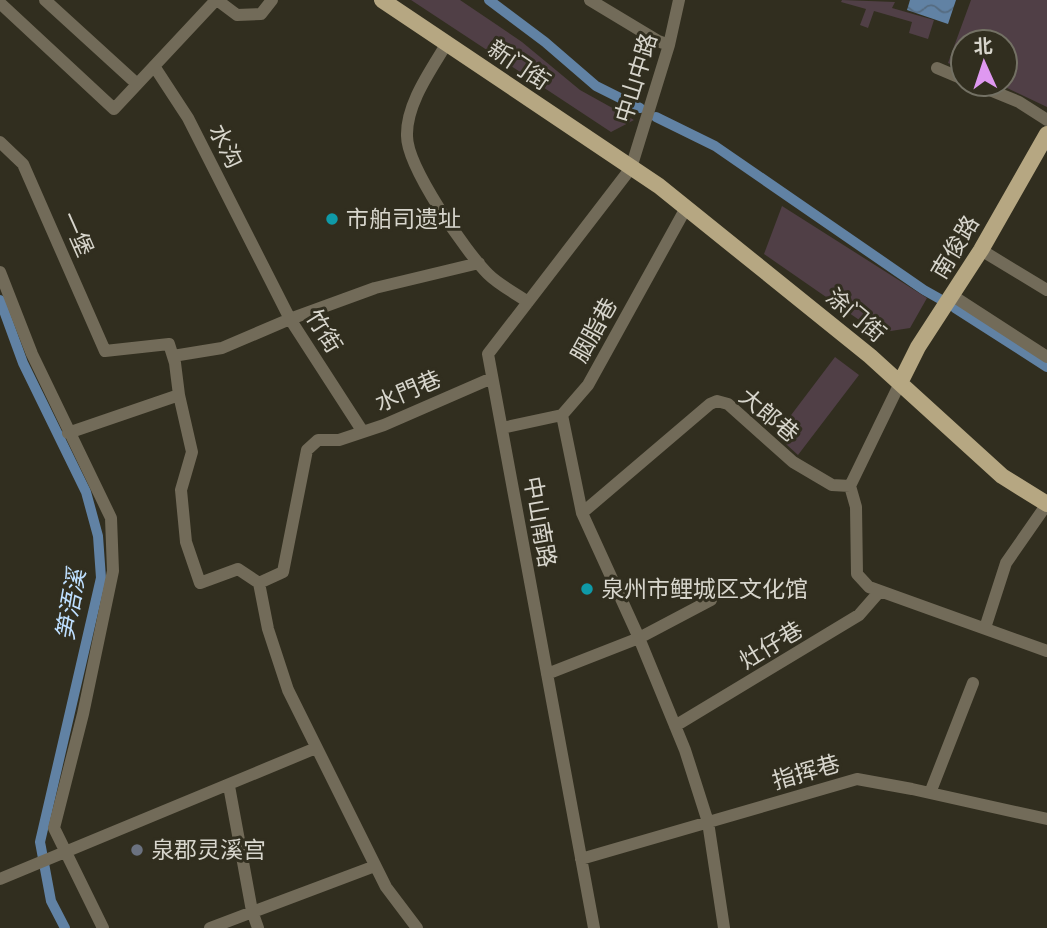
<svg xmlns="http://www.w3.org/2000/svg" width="1047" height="928" viewBox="0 0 1047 928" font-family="Raleway,'Noto Sans SC',sans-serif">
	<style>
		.water { fill: url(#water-waves) }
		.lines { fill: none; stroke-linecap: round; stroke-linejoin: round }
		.canal { stroke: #6182a4; stroke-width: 10 }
		.building { fill: #503f46 }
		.minor { stroke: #726b59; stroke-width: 12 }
		.major { stroke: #b6a782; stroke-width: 16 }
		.culture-dot { fill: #0f9aa8; stroke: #312e1f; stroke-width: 2.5 }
		.worship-dot { fill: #6b7280; stroke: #312e1f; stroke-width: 2.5 }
		.labels { text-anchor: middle; stroke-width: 6; stroke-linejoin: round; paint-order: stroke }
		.street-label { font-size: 23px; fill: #d7d5cc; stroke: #312e1f }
		.poi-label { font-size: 23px; fill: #d7d5cc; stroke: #312e1f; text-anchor: start }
		.water-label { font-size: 24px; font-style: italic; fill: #bedfff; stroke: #312e1f }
	</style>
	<defs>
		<pattern id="water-waves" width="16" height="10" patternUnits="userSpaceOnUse" patternTransform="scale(1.75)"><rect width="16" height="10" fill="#6182a4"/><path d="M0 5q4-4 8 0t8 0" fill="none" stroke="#556b80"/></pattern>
	</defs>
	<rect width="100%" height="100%" fill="#312e1f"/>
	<path class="water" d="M910,0H956L948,24L907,10Z"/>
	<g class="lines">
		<path class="canal" d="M489,0L545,42L596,86L640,108
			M656,117L715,146L924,290L940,299
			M0,300L23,363L86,492L98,536L101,578L40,842L51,901L65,928
			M955,308L1047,367"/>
	</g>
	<path class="building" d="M411,0H460L522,42L580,90L634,120L611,132Z
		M842,0L895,2L892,8L934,20L928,39L909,33L912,22L874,11L868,28L860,25L866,9L841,2Z
		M971,0H1047V107L1005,87V42H963V69L948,63Z
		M782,206L927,298L910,328L878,333L764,254Z
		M835,357L859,375L798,455L776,435Z"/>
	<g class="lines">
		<path class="minor" d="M45,0L137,84
			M217,0L237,15L261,14L272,0
			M590,0L658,41L669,45
			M0,3L114,109L216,0
			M447,43C431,70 406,104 407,136C407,167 466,252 488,274C499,285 515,293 528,302
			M154,66L188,118L290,319L363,432
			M937,68L963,79
			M975,84L1019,102L1047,120
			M0,142L23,164L105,351L169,344L175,363L179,395L192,452L181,490L186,542L200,583L238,569L259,583
			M981,250L1047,290
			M0,272L32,354L111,518L113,571L83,714L54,828L103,928
			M953,296L1047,357
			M173,356L222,348L290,319L375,288L479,263
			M562,415L582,513L639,638L685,750L708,822L724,928
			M502,428L562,415L588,385L686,208
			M68,433L179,395
			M850,486L856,507L857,574L869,587L1047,651
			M582,513L710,404L717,401L728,404L793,462L832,485L850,486L900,383
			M985,628L1006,563L1047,504
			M547,674L639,638L711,600
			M675,726L859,615L880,591
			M229,786L252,911L258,928
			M930,793L973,683
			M581,859L857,779L912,789L1047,819
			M0,879L316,748
			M210,928L375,866
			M417,928L386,887L288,690L268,629L259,583L283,572L307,450L318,440H339L384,425L492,378
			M594,928L488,354L631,168L669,45L679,0"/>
		<path class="major" d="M382,0L659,186L870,356L1002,476L1047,504
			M900,383L918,347L981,250L1047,134"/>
	</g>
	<g class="culture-dot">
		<circle cx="332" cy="219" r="7"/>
		<circle cx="587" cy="589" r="7"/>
	</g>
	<circle class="worship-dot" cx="137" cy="850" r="7"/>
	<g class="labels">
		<g class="street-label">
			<text transform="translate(519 65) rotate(34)" y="8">新门街</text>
			<text transform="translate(636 78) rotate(-73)" y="8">中山中路</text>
			<text transform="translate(226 146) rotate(63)" y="8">水沟</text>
			<text transform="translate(77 234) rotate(66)" y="8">一堡</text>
			<text transform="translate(955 247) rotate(-59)" y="8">南俊路</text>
			<text transform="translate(856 315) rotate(40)" y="8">涂门街</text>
			<text transform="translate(594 330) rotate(-61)" y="8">胭脂巷</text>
			<text transform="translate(324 331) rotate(58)" y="8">竹街</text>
			<text transform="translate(408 391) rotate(-23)" y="8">水門巷</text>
			<text transform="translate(769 415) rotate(40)" y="8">大郎巷</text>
			<text transform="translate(540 522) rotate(80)" y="8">中山南路</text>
			<text transform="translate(771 645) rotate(-31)" y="8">灶仔巷</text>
			<text transform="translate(806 772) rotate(-16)" y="8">指挥巷</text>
		</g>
		<g class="poi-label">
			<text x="346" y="227">市舶司遗址</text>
			<text x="601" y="597">泉州市鲤城区文化馆</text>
			<text x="151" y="858">泉郡灵溪宫</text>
		</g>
		<g class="water-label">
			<text transform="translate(71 605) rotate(-80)" y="8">笋浯溪</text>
		</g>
	</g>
	<g transform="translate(984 63) rotate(357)"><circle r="33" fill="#312e1f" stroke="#737164" stroke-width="2"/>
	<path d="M0-5L12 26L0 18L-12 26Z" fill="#df98f1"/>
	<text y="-10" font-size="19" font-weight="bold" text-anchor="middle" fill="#d7d5cc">北</text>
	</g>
</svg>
